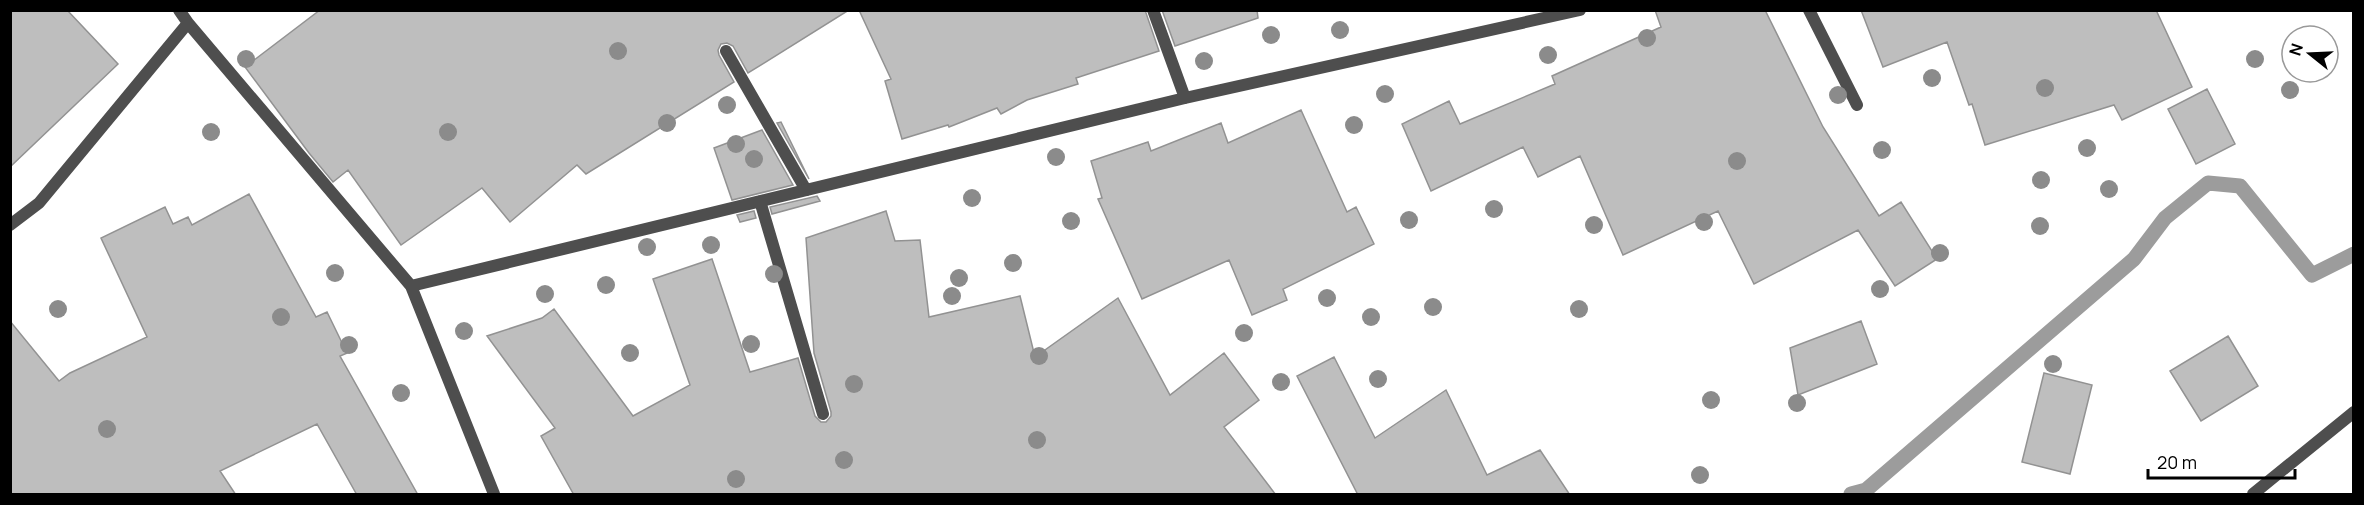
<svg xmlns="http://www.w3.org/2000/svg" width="2364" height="505" viewBox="0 0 2364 505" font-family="Manrope,sans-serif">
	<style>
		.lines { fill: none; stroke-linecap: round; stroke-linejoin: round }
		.stream { stroke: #9c9c9c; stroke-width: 15 }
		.building { fill: #bebebe; stroke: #929292; stroke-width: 1.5 }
		.service { stroke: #4e4e4e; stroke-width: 12 }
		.minor { stroke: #4e4e4e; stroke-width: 12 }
		.tree { fill: #8b8b8b }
	</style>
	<rect width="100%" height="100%" fill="#fff"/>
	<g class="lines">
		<path class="stream" d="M1851,494L1866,490L2134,259L2165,218L2208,183L2240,186L2312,275L2354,254"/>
	</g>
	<path class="building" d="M10,10H67L118,64L10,167Z
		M320,10H849L748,73L733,46L727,43L721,44L718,50L719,55L734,82L586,174L577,165L510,222L482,188L401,245L348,170L333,182L309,153L245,67Z
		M859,10H1145L1159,51L1076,78L1078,84L1027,100L1001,114L997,108L949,127L948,125L902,139L885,81L891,79Z
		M1162,10H1257L1258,18L1175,46Z
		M1655,10H1765L1823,127L1879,216L1901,202L1937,259L1895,286L1858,230L1754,284L1718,211L1623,255L1580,156L1538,177L1523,147L1431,191L1402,124L1449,101L1460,124L1555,84L1552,76L1661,27Z
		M1861,10H2156L2192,87L2122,120L2114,105L1985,145L1972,104L1969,105L1947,42L1883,67Z
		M2207,89L2235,144L2196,164L2168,109Z
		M1301,110L1347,212L1356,207L1374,244L1283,289L1287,300L1252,315L1229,260L1142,299L1098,199L1102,198L1091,161L1148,142L1151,151L1221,123L1228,143Z
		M781,122L809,179L777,123Z
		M762,130L793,185L732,200L714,148Z
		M249,194L316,317L327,312L347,353L340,356L418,495H357L317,424L220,471L236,495H10V321L59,381L70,373L147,337L101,238L165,207L173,224L188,217L192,225Z
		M817,196L820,201L772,214L770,207Z
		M754,211L756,218L740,222L737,215Z
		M886,211L895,241L920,240L929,317L1020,296L1035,357L1118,298L1170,395L1224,353L1259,400L1224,427L1276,495H574L541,436L555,428L487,336L542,318L554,309L633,416L690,385L653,279L712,259L750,372L798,358L815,416L821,422H826L831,416V412L814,353L806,238Z
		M1861,321L1877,364L1798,395L1790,348Z
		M2228,336L2258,386L2201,421L2170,371Z
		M1334,357L1375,438L1446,390L1487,475L1540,450L1570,495H1358L1297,376Z
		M2044,373L2092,385L2070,474L2022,462Z"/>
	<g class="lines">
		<path class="service" d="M726,51L806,190"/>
		<path class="minor" d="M179,10L188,23L411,286L1185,98L1580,10
			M1153,10L1185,98
			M1809,10L1857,105
			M760,201L823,414
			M10,225L39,203L188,23
			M411,286L494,494
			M2253,494L2354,412"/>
	</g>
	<g class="tree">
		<circle cx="1340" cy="30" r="9"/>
		<circle cx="1271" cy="35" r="9"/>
		<circle cx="1647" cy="38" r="9"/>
		<circle cx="618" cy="51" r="9"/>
		<circle cx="1548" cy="55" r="9"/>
		<circle cx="246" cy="59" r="9"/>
		<circle cx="2255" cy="59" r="9"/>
		<circle cx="1204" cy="61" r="9"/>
		<circle cx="1932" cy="78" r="9"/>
		<circle cx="2045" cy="88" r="9"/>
		<circle cx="2290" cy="90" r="9"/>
		<circle cx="1385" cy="94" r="9"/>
		<circle cx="1838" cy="95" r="9"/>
		<circle cx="727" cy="105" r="9"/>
		<circle cx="667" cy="123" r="9"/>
		<circle cx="1354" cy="125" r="9"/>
		<circle cx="211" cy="132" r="9"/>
		<circle cx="448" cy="132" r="9"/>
		<circle cx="736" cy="144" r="9"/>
		<circle cx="2087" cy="148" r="9"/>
		<circle cx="1882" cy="150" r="9"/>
		<circle cx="1056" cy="157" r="9"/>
		<circle cx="754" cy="159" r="9"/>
		<circle cx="1737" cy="161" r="9"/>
		<circle cx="2041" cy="180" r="9"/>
		<circle cx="2109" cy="189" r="9"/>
		<circle cx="972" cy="198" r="9"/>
		<circle cx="1494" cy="209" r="9"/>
		<circle cx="1409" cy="220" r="9"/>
		<circle cx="1071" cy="221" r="9"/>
		<circle cx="1704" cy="222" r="9"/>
		<circle cx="1594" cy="225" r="9"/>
		<circle cx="2040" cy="226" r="9"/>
		<circle cx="711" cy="245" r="9"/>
		<circle cx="647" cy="247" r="9"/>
		<circle cx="1940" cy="253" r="9"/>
		<circle cx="1013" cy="263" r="9"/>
		<circle cx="335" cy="273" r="9"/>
		<circle cx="774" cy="274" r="9"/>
		<circle cx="959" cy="278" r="9"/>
		<circle cx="606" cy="285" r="9"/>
		<circle cx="1880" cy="289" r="9"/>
		<circle cx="545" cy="294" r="9"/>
		<circle cx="952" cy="296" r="9"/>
		<circle cx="1327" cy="298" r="9"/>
		<circle cx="1433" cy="307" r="9"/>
		<circle cx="58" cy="309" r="9"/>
		<circle cx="1579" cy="309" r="9"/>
		<circle cx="281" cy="317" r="9"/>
		<circle cx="1371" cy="317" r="9"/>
		<circle cx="464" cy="331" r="9"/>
		<circle cx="1244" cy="333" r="9"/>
		<circle cx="751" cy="344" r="9"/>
		<circle cx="349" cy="345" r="9"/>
		<circle cx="630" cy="353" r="9"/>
		<circle cx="1039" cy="356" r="9"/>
		<circle cx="2053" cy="364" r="9"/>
		<circle cx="1378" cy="379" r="9"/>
		<circle cx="1281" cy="382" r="9"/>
		<circle cx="854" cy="384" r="9"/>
		<circle cx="401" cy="393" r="9"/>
		<circle cx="1711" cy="400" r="9"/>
		<circle cx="1797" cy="403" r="9"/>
		<circle cx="107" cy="429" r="9"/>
		<circle cx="1037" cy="440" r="9"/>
		<circle cx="844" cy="460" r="9"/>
		<circle cx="1700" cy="475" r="9"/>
		<circle cx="736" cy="479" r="9"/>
	</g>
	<rect width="2364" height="505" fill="none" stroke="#000000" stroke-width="24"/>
	<g transform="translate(2310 54) rotate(288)"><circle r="28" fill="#ffffff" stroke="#999999" stroke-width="1.5"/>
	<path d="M0-4.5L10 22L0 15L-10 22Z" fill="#000000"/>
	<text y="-9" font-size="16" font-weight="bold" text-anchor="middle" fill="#000000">N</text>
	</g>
	<path d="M2148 469v9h147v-9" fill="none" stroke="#000000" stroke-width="3"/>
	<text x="2157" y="469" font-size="18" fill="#000000" stroke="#ffffff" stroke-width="4.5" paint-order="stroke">20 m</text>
</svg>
